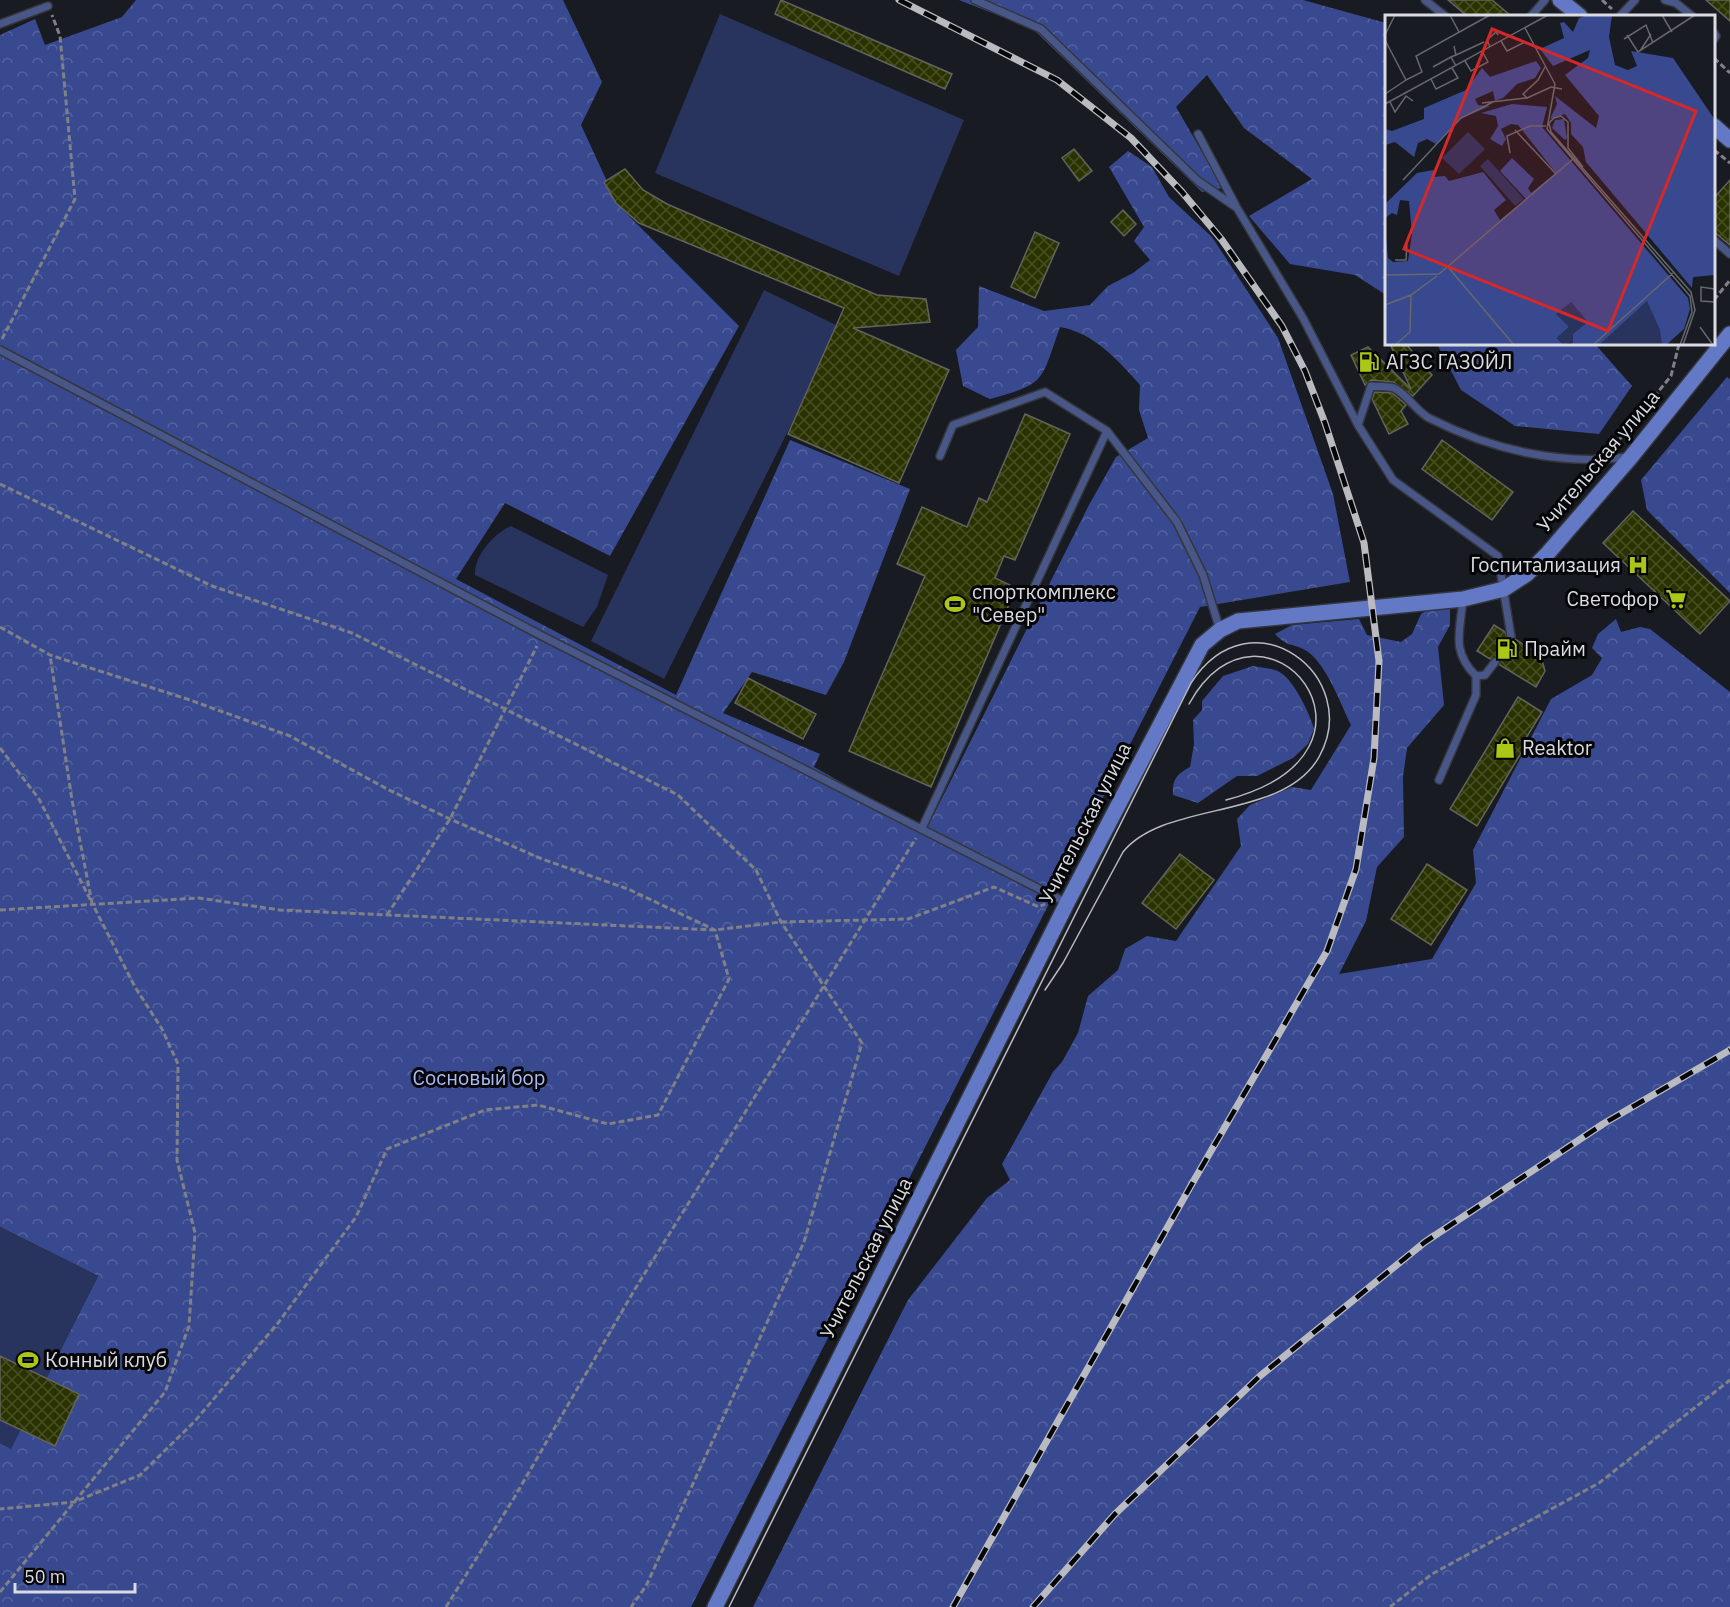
<svg xmlns="http://www.w3.org/2000/svg" width="1730" height="1607" viewBox="0 0 1730 1607" font-family="'IBM Plex Sans',sans-serif">
	<style>
		.forest { fill: url(#forest-crowns) }
		.park { fill: #28335e }
		.building { fill: url(#building-cross-hatch); stroke: #62645c; stroke-width: 1.5 }
		.lines { fill: none; stroke-linecap: round; stroke-linejoin: round }
		.service-casing { stroke: #34363d; stroke-width: 10 }
		.secondary-casing { stroke: #34363d; stroke-width: 18 }
		.path { stroke: #7f8187; stroke-width: 3; stroke-dasharray: 6 3; stroke-linecap: butt }
		.service { stroke: #495788; stroke-width: 7 }
		.secondary { stroke: #6379c6; stroke-width: 15 }
		.tram { stroke: #b9bbc1; stroke-width: 1.5 }
		.rail-casing { stroke: #b9bbc1; stroke-width: 7 }
		.rail { stroke: #060609; stroke-width: 4.5; stroke-dasharray: 14; stroke-linecap: butt }
		.labels { text-anchor: middle; stroke-width: 6; stroke-linejoin: round; paint-order: stroke }
		.poi-label { font-size: 20px; fill: #dadce1; stroke: #060609; text-anchor: start }
		.street-label { font-size: 20px; fill: #dadce1; stroke: #060609 }
		.park-label { font-size: 20px; fill: #a9bdfa; stroke: #060609 }
		.inset-road { fill: none; stroke: #66686e; stroke-width: 1.5 }
		.view { fill: #d62828; fill-opacity: 0.15; stroke: #d62828; stroke-width: 3 }
		.inset-edge { fill: none; stroke: #dadce1; stroke-width: 3 }
	</style>
	<defs>
		<pattern id="forest-crowns" width="20" height="18" patternUnits="userSpaceOnUse" patternTransform="scale(1.5)"><rect width="20" height="18" fill="#384990"/><path d="M2 6a3 3 0 1 1 6 0M12 15a3 3 0 1 1 6 0" fill="none" stroke="#54639f"/></pattern>
		<pattern id="building-cross-hatch" width="8" height="8" patternUnits="userSpaceOnUse" patternTransform="scale(1.5)"><rect width="8" height="8" fill="#2a3300"/><path d="M0 0l8 8M0 8l8-8" fill="none" stroke="#485025"/></pattern>
	</defs>
	<rect width="100%" height="100%" fill="#191b22"/>
	<path class="forest" d="M136,0H563L602,82L581,125L618,205L739,326L610,556L505,503L456,579L676,695L790,440L910,489L844,662L826,695L752,672L723,713L820,754L814,767L915,824L928,826L1089,505L1116,457L1148,438L1139,410L1140,385C1118,360 1094,333 1060,327C1041,380 1047,384 990,399L963,386L956,350L978,327L979,286L1044,311L1090,305L1108,286L1133,273L1150,260L1134,241L1144,227L1109,167L1128,151L1152,167L1169,197L1212,237L1278,338L1333,494L1350,582L1200,607L691,1607H0V1443L11,1448L98,1276L0,1227V35L35,19L45,45L122,17Z
		M959,0H1303L1386,23V295L1355,275L1290,264L1249,216L1312,179L1244,128L1207,75L1176,107L1223,188L1202,192L1033,29Z
		M1437,344H1595L1632,386L1599,434L1515,426L1461,390Z
		M1727,377L1730,379V593L1647,510L1641,480Z
		M1440,603L1450,606V625L1438,647L1444,705L1407,748L1403,777L1404,837L1377,867L1366,921L1339,974L1432,959L1476,883L1473,850L1551,699L1592,675L1602,658L1592,648L1598,634L1616,619L1621,632L1640,627L1650,629L1730,692V1607H753L908,1300L987,1198L1010,1180L1002,1164L1053,1072L1062,1062L1078,1033L1088,996L1118,970L1125,949L1147,936L1176,941L1241,846L1237,819L1250,805L1292,787L1311,790L1351,725C1341,705 1325,659 1303,649C1289,642 1289,648 1275,634L1292,625L1359,619L1367,635L1401,642L1412,634L1421,614Z
		M1253,666C1261,668 1274,668 1281,673C1294,681 1310,714 1314,729L1308,744L1293,758L1257,776H1237L1198,803L1173,795C1172,779 1177,774 1190,767L1194,744L1193,720L1202,710V701L1223,676Z"/>
	<path class="park" d="M720,14L964,120L899,276L655,173Z
		M764,290L836,325L795,417L664,679L591,641Z
		M511,526L608,575L597,607L583,627L475,575C474,556 494,533 511,526Z
		M0,1227L98,1276L11,1449L0,1443Z"/>
	<path class="building" d="M781,0L952,74L945,89L775,14Z
		M1448,0H1492L1511,16H1467Z
		M1706,0H1730V21Z
		M1074,149L1092,171L1079,181L1062,158Z
		M625,169L643,190L667,204L877,295L926,299L930,322L853,328L949,370L899,483L788,434L844,308L639,223L616,203L604,182Z
		M1730,180V245L1713,231V199Z
		M1123,210L1136,224L1124,236L1111,222Z
		M1035,232L1059,243L1035,298L1011,287Z
		M1390,344H1406L1432,375L1413,396L1393,382L1371,380L1365,385L1351,355L1368,347L1411,389Z
		M1375,392L1392,393L1403,402L1406,405L1401,411L1408,424L1389,434L1372,399Z
		M1025,414L1070,434L1015,560L1004,556L995,578L1016,588L931,787L849,751L925,576L897,564L922,507L967,527L979,498L987,502Z
		M1442,440L1513,492L1492,520L1422,469Z
		M1633,511L1730,601L1700,634L1603,543Z
		M1494,625L1505,632L1508,641L1515,639L1541,656L1545,671L1536,687L1500,665L1498,657L1490,659L1477,651Z
		M748,678L816,714L803,739L735,703Z
		M1518,697L1542,712L1523,743L1526,745L1477,826L1450,809Z
		M1180,854L1214,880L1176,929L1142,903Z
		M1427,864L1467,890L1431,945L1391,919Z
		M0,1356L79,1394L55,1446L0,1420Z"/>
	<g class="lines">
		<g class="service-casing">
			<path id="service" d="M975,0L1041,29L1198,181L1237,208
				M1425,0L1445,16
				M1665,0L1676,3L1692,16
				M1531,16L1545,0
				M1620,16L1635,0
				M0,24L48,6
				M1714,33L1716,36L1714,39
				M1198,134L1237,208L1303,318L1358,425
				M1714,240L1730,254
				M0,350L542,636L1067,903
				M940,456L953,425L1045,392L1107,431L1177,522L1203,575L1220,630
				M1463,599C1460,632 1451,651 1476,676L1485,675L1495,662
				M1511,636L1498,556L1393,480L1358,425L1371,386C1378,387 1388,386 1394,388C1407,394 1416,411 1429,418C1490,449 1559,466 1628,457
				M1439,780L1476,695V676
				M922,828L1107,431"/>
		</g>
		<g class="secondary-casing">
			<path id="secondary" d="M1560,0L1580,16
				M1714,126L1730,140
				M715,1607L1067,903L1202,645L1220,630L1238,621L1463,599L1504,589L1527,574L1548,553L1631,457L1730,334"/>
		</g>
		<path class="path" d="M1602,0L1612,9
			M1714,58L1730,73
			M1714,150L1730,163
			M1714,300L1730,280
			M2,339L75,199L60,36L52,15
			M1614,446L1671,376L1679,344
			M0,484L212,586L352,633L678,795L756,870L781,922L862,1043L804,1242L646,1586L631,1607
			M0,627L50,655L187,699L290,736L387,789L450,819L542,859L628,889L715,930L729,979L658,1115L608,1124L538,1105L485,1110L387,1149L356,1217L278,1323L195,1421L140,1475L74,1502L0,1509
			M0,748L39,799L92,903L72,800L50,655
			M0,910L199,898L280,910L715,930L781,922L908,919L994,887L1039,907L1045,904
			M387,915L450,819L537,646
			M0,1592L165,1392L189,1326L195,1233L177,1160L178,1064L162,1029L135,987L92,903
			M446,1607L514,1498L635,1289L916,838
			M1390,1607L1432,1574L1599,1483L1730,1380"/>
		<use href="#service" class="service"/>
		<use href="#secondary" class="secondary"/>
		<path class="tram" d="M1189,704C1262,572 1413,751 1226,800
			M729,1607L1191,683C1252,590 1364,677 1319,757C1283,821 1165,800 1123,852L1063,963L1045,990"/>
		<g class="rail-casing">
			<path id="rail" d="M899,0L1057,80L1131,138L1182,192L1222,240L1282,326L1305,371L1325,423L1364,543L1379,661L1374,758L1356,869L1327,951L1193,1182L953,1607
				M1033,1607L1115,1514L1260,1376L1425,1242L1603,1124L1730,1050"/>
		</g>
		<use href="#rail" class="rail"/>
	</g>
	<defs>
		<g id="fuel-bare" transform="scale(1.62)"><path d="M-5.5-6h7V0h2V4h1.3V-2.5L3-4.5l.8-.8L6-3V5H2.5V1h-1V6h-7ZM-4.2-4.7v3.2H.2V-4.7Z" fill="#aac718" stroke="#060609" stroke-width="2.5" paint-order="stroke"/></g>
		<g id="hospital-bare" transform="scale(1.62)"><path d="M-5-5h3v3.5h4V-5h3V5h-3V1.5h-4V5h-3Z" fill="#aac718" stroke="#060609" stroke-width="2.5" paint-order="stroke"/></g>
		<g id="supermarket-bare" transform="scale(1.62)"><path d="M-6-5.5h2.5l.6 2H6L4.5 2H-2.5L-4.4-4H-6ZM-1.5 3.2a1.3 1.3 0 1 0 .1 0ZM3 3.2a1.3 1.3 0 1 0 .1 0Z" fill="#aac718" stroke="#060609" stroke-width="2.5" paint-order="stroke"/></g>
		<g id="stadium-bare" transform="scale(1.62)"><path d="M0-5a6.5 5 0 1 0 0 10a6.5 5 0 1 0 0-10ZM-3.5-1.8h7v3.6h-7Z" fill="#aac718" stroke="#060609" stroke-width="2.5" paint-order="stroke"/></g>
		<g id="shop-bare" transform="scale(1.62)"><path d="M-5-2.5h2.3a2.7 3.5 0 0 1 5.4 0H5L5.5 6h-11ZM-1.5-2.5h3a1.5 2.3 0 0 0-3 0Z" fill="#aac718" stroke="#060609" stroke-width="2.5" paint-order="stroke"/></g>
	</defs>
	<g fill-rule="evenodd">
		<use href="#fuel-bare" x="1369" y="362"/>
		<use href="#hospital-bare" x="1638" y="565"/>
		<use href="#supermarket-bare" x="1676" y="599"/>
		<use href="#stadium-bare" x="955" y="604"/>
		<use href="#fuel-bare" x="1507" y="649"/>
		<use href="#shop-bare" x="1505" y="748"/>
		<use href="#stadium-bare" x="28" y="1360"/>
	</g>
	<g class="labels">
		<g class="poi-label">
			<text x="1386" y="369">АГЗС ГАЗОЙЛ</text>
			<text x="1621" y="572" text-anchor="end">Госпитализация</text>
			<text x="972" y="599">спорткомплекс<tspan x="972" dy="23">"Север"</tspan></text>
			<text x="1659" y="606" text-anchor="end">Светофор</text>
			<text x="1524" y="656">Прайм</text>
			<text x="1522" y="755">Reaktor</text>
			<text x="45" y="1367">Конный клуб</text>
		</g>
		<g class="street-label">
			<text transform="translate(1598 461) rotate(-50)" y="7">Учительская улица</text>
			<text transform="translate(1085 823) rotate(-63)" y="7">Учительская улица</text>
			<text transform="translate(866 1258) rotate(-63)" y="7">Учительская улица</text>
		</g>
		<g class="park-label">
			<text x="479" y="1085">Сосновый бор</text>
		</g>
	</g>
	<g transform="translate(1385 15)">
		<rect width="330" height="330" fill="#191b22"/>
		<path d="M203,0H227L224,22L230,50L243,55L252,51L246,36L288,43L330,105V260L308,262L307,273L201,147L198,132L186,119V108L180,99L165,104L172,89L170,81L211,113L214,101L180,60L203,43L205,35L168,51L155,34L179,23L175,8L179,7L188,17L194,3ZM151,46L156,53L150,63L132,69L118,83L110,86L108,76L90,84L93,90L105,91L75,104L51,129L42,124L33,128L29,142L10,127L0,130V114L7,116L39,104V93L81,75L97,53L105,62ZM127,89L162,92L157,112L303,283L305,294L299,314L281,330H185L188,327L184,312L172,323L179,330H0V213L3,243L8,247L23,246L27,219L24,186L15,185L12,200L7,198L0,203V189L32,158L49,155L48,162L60,161L64,166L98,157L121,185L109,195L115,205L141,184L115,156L127,143L149,164L143,173L146,178L171,158L133,110L126,109L116,114L121,124L117,131L105,124L113,111L111,101L96,98ZM179,104L182,123L180,125L167,113L170,105Z" fill="#384990"/>
		<path d="M83,117L100,134L74,159L57,143ZM103,144L139,184L130,191L95,151ZM262,286L275,315L277,330H214ZM186,287L203,307L188,319V327L179,330L172,323L184,312L171,299Z" fill="#28335e"/>
		<path class="inset-road" d="M65,0L74,17M277,0L287,17M140,13L170,69L162,114L305,281L307,297L295,330M0,20L10,0M242,20L253,37L310,0M239,24L261,10L268,28M0,25L21,65L37,57L31,41L105,0M116,26L122,36L140,27M69,31L71,40L66,42L71,51M105,32L102,25L111,17L113,20M255,36L266,19M71,40L99,27M80,46L86,56L103,47L97,36M48,52L66,42M160,52L153,65L138,79L142,83L166,72L177,74M46,64L51,74L73,63L67,53M0,79L21,65M5,87L10,97L21,81L28,86M97,88L142,83M0,89L163,0M130,115L171,159M125,138L122,121L145,111H161M198,152L183,133V107L176,101L169,103L164,108L166,117L306,277L310,295L298,330M18,165L76,103L108,87M10,245H21L22,228M63,252L129,330M0,260L54,259L188,144M330,274L316,272V286L330,287M0,290L26,280L52,261M315,312L328,330M10,330L25,317L26,280M208,330L288,258"/>
		<path class="view" d="M107,14L311,96L223,316L19,234Z"/>
		<rect width="330" height="330" class="inset-edge"/>
	</g>
	<path d="M15 1583v9h120v-9" fill="none" stroke="#dadce1" stroke-width="3"/>
	<text x="24" y="1583" font-size="18" fill="#dadce1" stroke="#060609" stroke-width="4.5" paint-order="stroke">50 m</text>
</svg>
